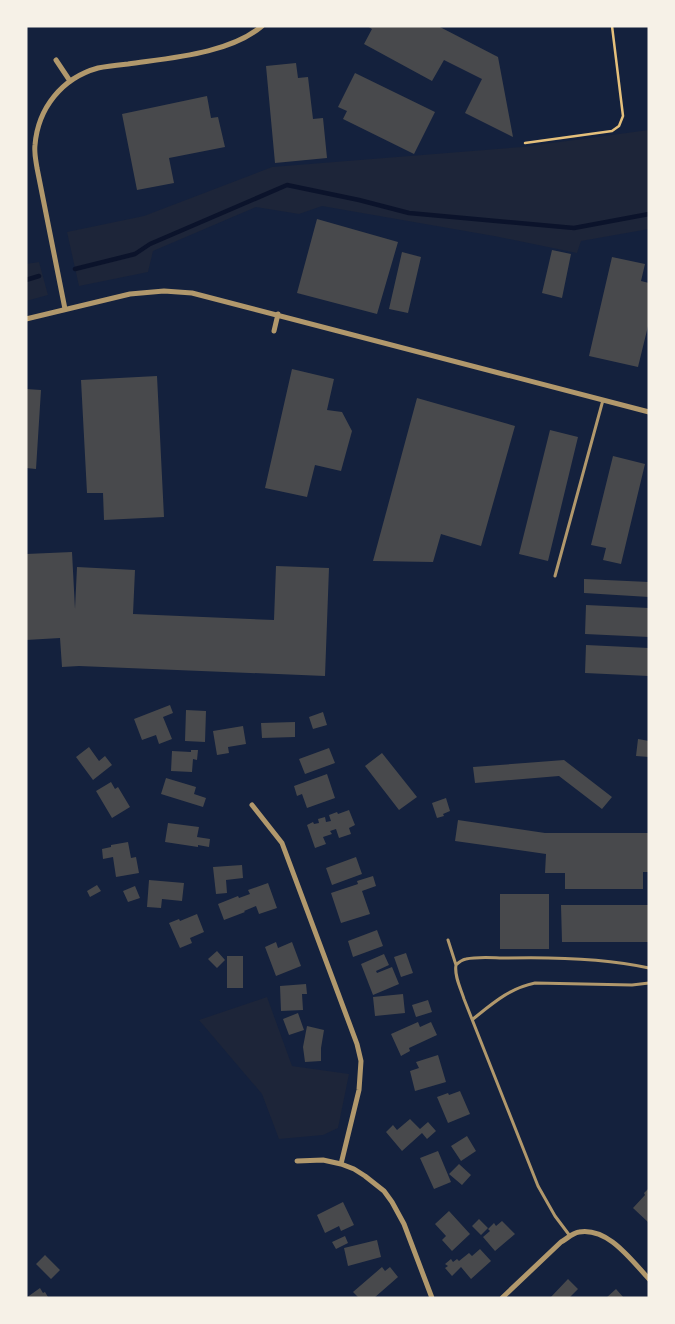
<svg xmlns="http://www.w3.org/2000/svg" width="675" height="1324" viewBox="0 0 675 1324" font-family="Lato,sans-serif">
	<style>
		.green { fill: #1d2539 }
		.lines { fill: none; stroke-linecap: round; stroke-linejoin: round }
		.stream { stroke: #0b132b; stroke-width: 4.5 }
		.building { fill: #48494c }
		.path { stroke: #e5c07b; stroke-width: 2.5 }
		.service { stroke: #b1986c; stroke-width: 3 }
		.minor { stroke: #b1986c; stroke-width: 5 }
	</style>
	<rect width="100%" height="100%" fill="#14213d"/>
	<path class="green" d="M649,130V229L581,241L577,253L494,236L322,206L299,214L256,207L153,251L148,272L79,286L67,232L144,216L272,167L522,147Z
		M39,262L48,295L26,301V264Z
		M267,997L292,1066L349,1074L338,1128L323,1135L279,1139L262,1094L199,1020Z"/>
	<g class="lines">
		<path class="stream" d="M75,269L135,254L150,244L287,185L359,200L409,213L574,228L649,214
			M26,280L39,276"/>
	</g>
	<path class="building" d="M367,26H438L498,57L513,137L465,113L482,79L444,60L432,81L364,44L372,29Z
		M296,63L298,78L308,77L313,119L323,118L327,158L275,163L266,66Z
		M355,73L435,112L414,154L343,119L347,111L338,107Z
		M207,96L211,118L218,117L225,147L169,158L174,183L137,190L122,114Z
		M317,219L398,242L377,314L297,293Z
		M552,250L571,254L562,298L542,293Z
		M402,252L421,257L408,313L389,309Z
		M612,257L645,264L641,281L649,283V322L638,367L589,356Z
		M292,369L334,379L327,410L342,412L352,431L341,471L315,465L307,497L265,488Z
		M157,376L164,517L104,520L103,493H87L81,380Z
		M26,389L41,390L36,469L26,468Z
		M417,398L515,426L481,546L441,534L433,562L373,561Z
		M550,430L578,437L548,561L519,554Z
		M613,456L645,464L621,564L603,560L606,548L591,545Z
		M72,552L75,609L77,567L135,570L133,614L274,620L276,566L329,568L325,676L79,666L62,667L60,638L26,640V554Z
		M584,579L649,582V597L584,593Z
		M586,605L649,608V637L585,634Z
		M586,645L649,648V676L585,673Z
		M170,705L173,713L163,717L172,739L159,744L156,735L142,740L134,719Z
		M186,710L206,711L205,742L185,741Z
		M323,712L327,725L313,729L309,717Z
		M295,722V737L262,738L261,723Z
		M243,726L246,744L228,747L229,753L217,755L213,731Z
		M638,739L649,741V757L636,756Z
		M89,747L99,761L105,756L112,765L93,780L76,757Z
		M329,748L335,763L305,774L299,759Z
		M191,750H198L197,760L193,759L192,772L171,771L172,751L191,752Z
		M382,753L417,797L399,810L365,766Z
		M564,760L612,797L602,809L559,776L475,783L473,767Z
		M327,774L335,798L307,808L302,794L297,796L294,786Z
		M166,778L196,787L194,794L206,798L203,807L161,794Z
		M111,782L115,789L118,787L130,807L112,818L96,791Z
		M446,798L450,811L443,814L444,816L437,818L432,803Z
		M349,810L355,825L349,828L351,834L339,838L336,829L330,831L332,834L323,837L326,844L315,848L307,825L313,822L314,824L319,823L318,819L325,817L326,822L331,821L329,815L337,812L338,814Z
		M458,820L545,833H649V872H643V889H565V873H545L546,854L455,841Z
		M168,823L199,827L197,837L210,839L209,847L198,845V847L165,842Z
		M128,842L131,858L136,857L139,873L116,877L113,857L103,859L102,849L111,847V845Z
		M356,857L362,874L332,885L326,868Z
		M242,865L243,878L226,880L227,893L216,894L213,867Z
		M373,876L376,886L362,891L370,914L341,923L331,893L358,884L357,881Z
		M149,880L184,883L182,901L162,899L161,908L147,907Z
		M268,883L277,908L259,914L256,906L244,911L245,912L224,920L218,904L238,896L239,898L250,894L248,890Z
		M97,885L101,891L90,897L87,891Z
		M135,886L140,898L128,902L123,891Z
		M500,894H549V949H500Z
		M561,905H649V942H562Z
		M197,914L204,932L190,938L192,943L180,948L169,923L179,919L180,921Z
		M377,930L383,946L353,957L348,941Z
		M276,942L278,948L292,942L301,966L276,976L265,947Z
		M217,951L225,960L217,968L208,959Z
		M406,953L413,973L401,977L394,957Z
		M384,954L389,965L376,971L377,973L392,967L399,984L373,995L361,964Z
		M227,956H243V988H227Z
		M306,984L307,994H302L303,1010L281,1011L280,986Z
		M403,994L405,1013L375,1016L373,997Z
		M428,1000L432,1012L416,1017L412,1005Z
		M298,1013L304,1030L289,1035L283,1019Z
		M418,1022L420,1027L431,1022L437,1035L409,1048L410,1051L401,1056L391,1034Z
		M307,1026L324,1030L321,1048V1061L305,1062L303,1047Z
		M438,1055L446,1082L415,1091L410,1071L419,1068L416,1062Z
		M460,1091L470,1114L448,1123L437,1097L448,1093L449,1095Z
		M410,1119L420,1129L428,1122L436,1131L427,1139L422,1133L402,1151L386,1132L393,1125L397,1130Z
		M467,1136L476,1151L461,1161L451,1146Z
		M438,1151L451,1182L434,1189L420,1158Z
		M459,1164L471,1175L462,1185L449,1174Z
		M649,1188V1223L633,1208L645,1195L644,1193Z
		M343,1202L354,1225L341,1231L339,1226L325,1233L317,1215Z
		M449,1211L470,1234L452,1251L442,1240L446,1236L435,1224Z
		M479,1219L488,1228L481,1235L472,1226Z
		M502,1221L515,1234L495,1251L483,1237L490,1231L488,1229L494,1223L496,1226Z
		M345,1236L348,1243L336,1249L332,1242Z
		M377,1240L381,1257L348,1266L344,1248Z
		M480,1249L491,1261L471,1279L461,1267L452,1276L445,1268L448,1266L445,1264L451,1259L453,1262L457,1259L459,1261L469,1253L472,1256Z
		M45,1255L60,1270L51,1279L36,1264Z
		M382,1267L385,1271L390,1267L398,1277L374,1298H359L353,1292Z
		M568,1279L578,1289L569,1298H550Z
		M40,1288L43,1293L45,1292L48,1297L26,1298Z
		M616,1289L624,1298H606Z"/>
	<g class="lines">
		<path class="path" d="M525,143L612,131L619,126L623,116L612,26"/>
		<path class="service" d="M555,576L603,400
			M448,940L456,965C454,976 461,989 464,999L538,1186L555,1216L570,1236
			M456,965C459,962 461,960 466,959C479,956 494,958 508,958C554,957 603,958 649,968
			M473,1019C493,1003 510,988 535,983L632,985L649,983"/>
		<path class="minor" d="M56,60L70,81
			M65,309L37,168C36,161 34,153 35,145C38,108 62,78 98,68C107,66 118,65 128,64C169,58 229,54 262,26
			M26,319L130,294L164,291L192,293L649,412
			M274,331L278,314
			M252,805L282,843L357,1044L361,1061L359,1090L341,1164
			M297,1161L323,1160L341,1164L354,1169L365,1176L384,1191L392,1202L404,1224L432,1298
			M502,1298L561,1242C567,1239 572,1233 579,1232C608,1227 631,1260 649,1279"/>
	</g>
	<rect width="675" height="1324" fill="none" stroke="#f6f1e7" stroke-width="55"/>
</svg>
